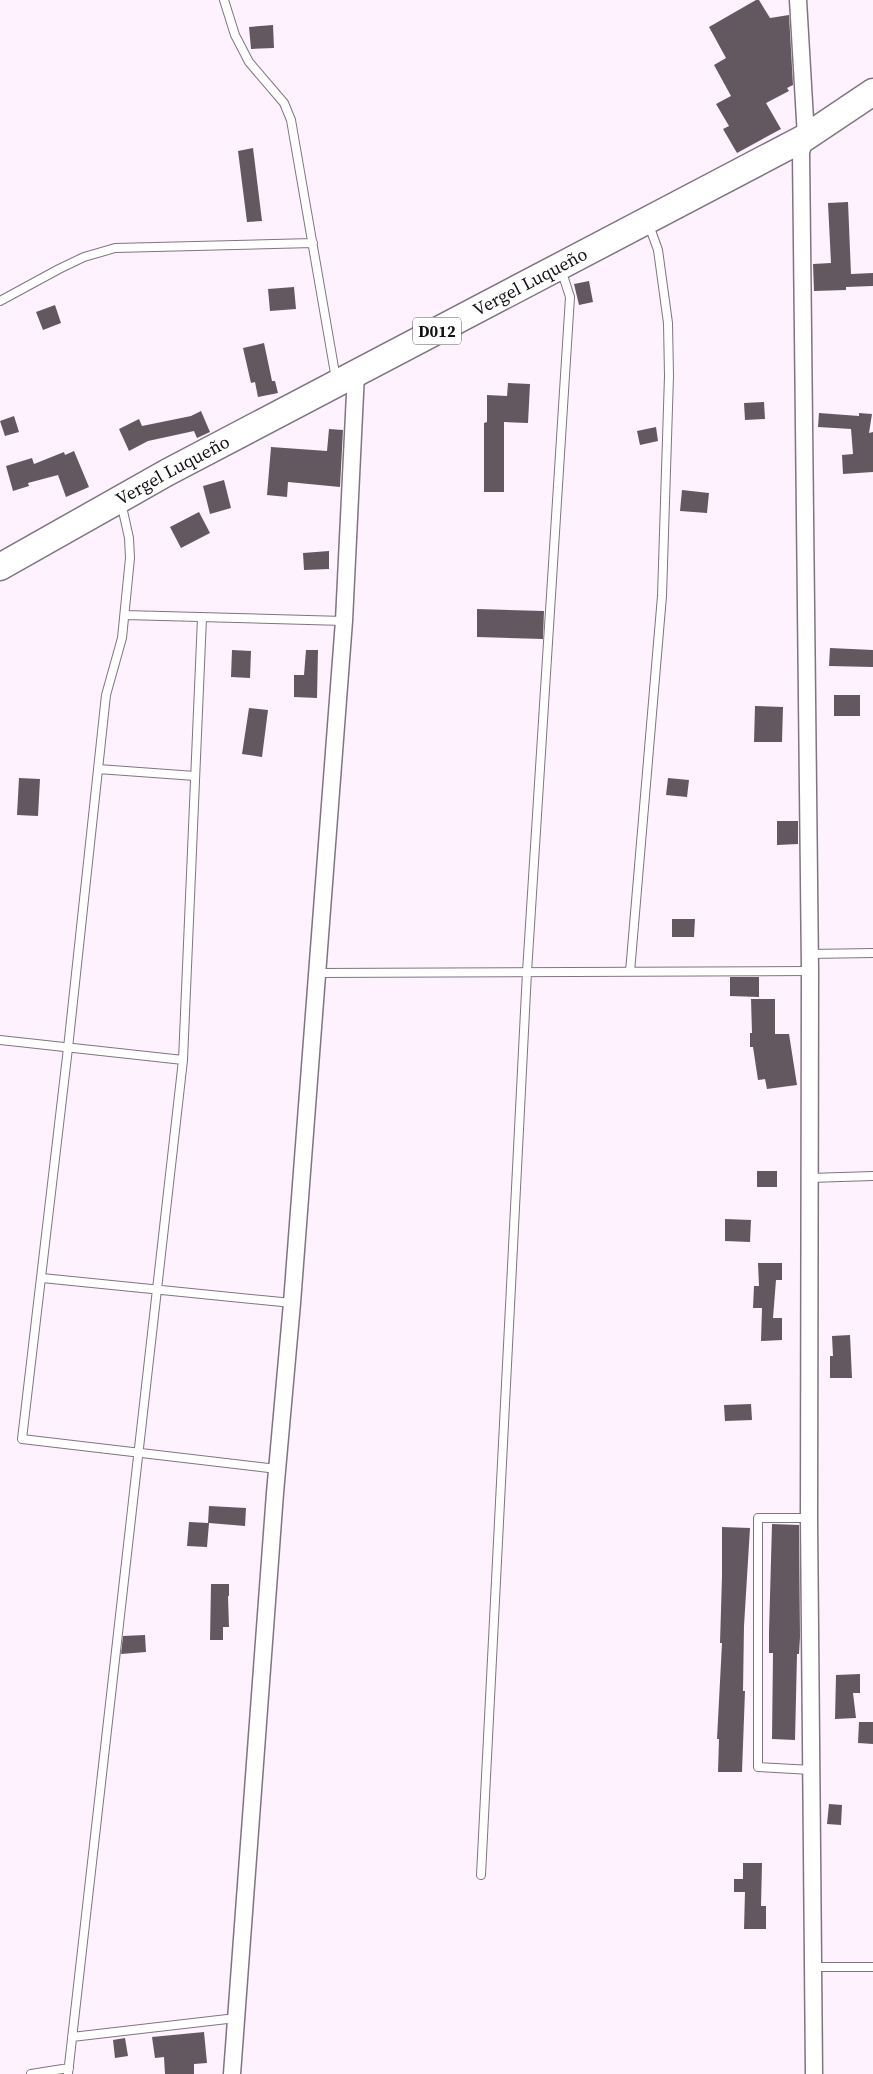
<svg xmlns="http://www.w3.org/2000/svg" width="873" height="2074" viewBox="0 0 873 2074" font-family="'Source Serif 4',serif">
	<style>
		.building { fill: #645860 }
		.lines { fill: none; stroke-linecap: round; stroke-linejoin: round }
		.service-casing { stroke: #7f7580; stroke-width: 10 }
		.minor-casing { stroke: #7f7580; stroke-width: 19 }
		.primary-casing { stroke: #7f7580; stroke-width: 29 }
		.service { stroke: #fff; stroke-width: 8 }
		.minor { stroke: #fff; stroke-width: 16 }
		.primary { stroke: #fff; stroke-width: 26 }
		.labels { text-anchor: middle; stroke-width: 5; stroke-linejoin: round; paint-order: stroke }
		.shield { fill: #fff; stroke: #5a585b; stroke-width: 1 }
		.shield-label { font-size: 16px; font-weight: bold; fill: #141115 }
		.street-label { font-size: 18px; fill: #141115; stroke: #fff }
	</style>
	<rect width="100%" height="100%" fill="#fdf2fe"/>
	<path class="building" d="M756,0H759L770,18L789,15L793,85L787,88L789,91L766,103L781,129L737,153L723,129L729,126L716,104L731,96L714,65L726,58L709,27Z
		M273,25L274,48L251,49L249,27Z
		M253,148L262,221L247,222L238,151Z
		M848,202L851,274L873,273V286L846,287V290L814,291L813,264L831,263L828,203Z
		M589,281L593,302L579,305L574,284Z
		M294,287L296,309L270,311L268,289Z
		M55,305L61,323L43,330L36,312Z
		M264,343L272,381H275L278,393L258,397L255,382L251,383L243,348Z
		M508,383L530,384L528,423L504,422V492H484V423L487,422V395L507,396Z
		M764,402L765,419L745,420L744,403Z
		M201,411L210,432L197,438L194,431L148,441L129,451L119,429L139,419L142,426L191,416Z
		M819,413L859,416V413L872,414L869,433L873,432V472L843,474L842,455L853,454L851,429L818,427Z
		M14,416L19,432L5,436L0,421Z
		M656,427L658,441L640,445L637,431Z
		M329,429L343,430L340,487L288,482L287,497L267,495L271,447L327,451Z
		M74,451L89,487L66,497L58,475L28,483L29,486L13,491L6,466L32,458L34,464L64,452L65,455Z
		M224,480L231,508L210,514L203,486Z
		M682,490L709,493L707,513L680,511Z
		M199,512L210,533L181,548L170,527Z
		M329,551V569L304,570L303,553Z
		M477,609L544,611L543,639L477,637Z
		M830,648L873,650V667L829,666Z
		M232,650L251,651L250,678L231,677Z
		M306,650H318L317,698L294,697V675H304Z
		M834,695H860V716H834Z
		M755,706L783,707L782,742H754Z
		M249,708L268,710L262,757L242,754Z
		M19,778L40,779L38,816L17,815Z
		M668,778L689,780L687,797L666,795Z
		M777,821H798V844L777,845Z
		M672,919H695L694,937H672Z
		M730,977H759V997L730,996Z
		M751,999H775V1034H789L797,1085L767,1089L765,1079L758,1080L753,1047H750V1033H752Z
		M757,1171H777V1187H757Z
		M725,1219L751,1220L750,1242L725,1241Z
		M758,1263H782V1280H776L773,1318H782V1340L761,1341L762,1308H753L754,1286H759Z
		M850,1335L852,1378H830V1356H833L832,1336Z
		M751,1404L752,1420L725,1421L724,1405Z
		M209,1506L246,1508L245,1526L209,1523L207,1547L187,1546L189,1522L208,1523Z
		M772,1524L799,1525L800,1637L799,1654H797L795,1740L772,1739L773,1653H769V1632Z
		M722,1527L750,1528L744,1626L743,1691H745L742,1772H718L719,1739H717L722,1643H720L722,1576Z
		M211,1584H229V1596H228L229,1627H223V1640H210Z
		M145,1635L146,1652L121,1654L123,1636Z
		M860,1674V1693H853L856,1718L835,1719L836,1675Z
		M859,1722H873V1744L858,1743Z
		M829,1804L842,1805L841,1825L827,1824Z
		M743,1863H762L761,1906H766V1929H744L745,1892H734V1879H743Z
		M204,2032L207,2063L194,2064V2074H165L164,2057L155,2058L152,2037Z
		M125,2038L128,2056L115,2058L113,2040Z"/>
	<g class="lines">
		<g class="service-casing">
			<path id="service" d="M224,0L235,35L249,62L284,103L291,120L336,379
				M0,301L59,269L84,257L115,248L313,243
				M121,502L129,538L130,558L122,638L106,695L68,1048L22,1439L277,1469
				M125,615L344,621
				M98,769L195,776
				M809,954L873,953
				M630,972L662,596L669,376L668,323L658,250L649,225
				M318,973L810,971
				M0,1040L183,1060
				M809,1178L873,1176
				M42,1278L292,1303
				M809,1518H758V1767L812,1770
				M481,1875L527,972L570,297L561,269
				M814,1967H873
				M72,2037L236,2018
				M31,2074L69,2068
				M68,2074L183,1060L202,618"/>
		</g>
		<g class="minor-casing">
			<path id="minor" d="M798,0L806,137L801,152L810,971L809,1518L814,2074
				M232,2074L275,1493L292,1303L344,621L356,373"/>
		</g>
		<g class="primary-casing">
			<g id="primary">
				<path id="s1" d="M0,567L168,472L806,137L873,92"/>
			</g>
		</g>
		<use href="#service" class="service"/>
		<use href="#minor" class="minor"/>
		<use href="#primary" class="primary"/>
	</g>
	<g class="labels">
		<rect class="shield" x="413" y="317.5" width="48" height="27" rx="4"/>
		<g class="shield-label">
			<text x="437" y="337">D012</text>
		</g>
		<g class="street-label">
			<text dy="6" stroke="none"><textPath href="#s1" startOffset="602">Vergel Luqueño</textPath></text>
			<text dy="6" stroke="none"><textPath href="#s1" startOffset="198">Vergel Luqueño</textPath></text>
		</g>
	</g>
</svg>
